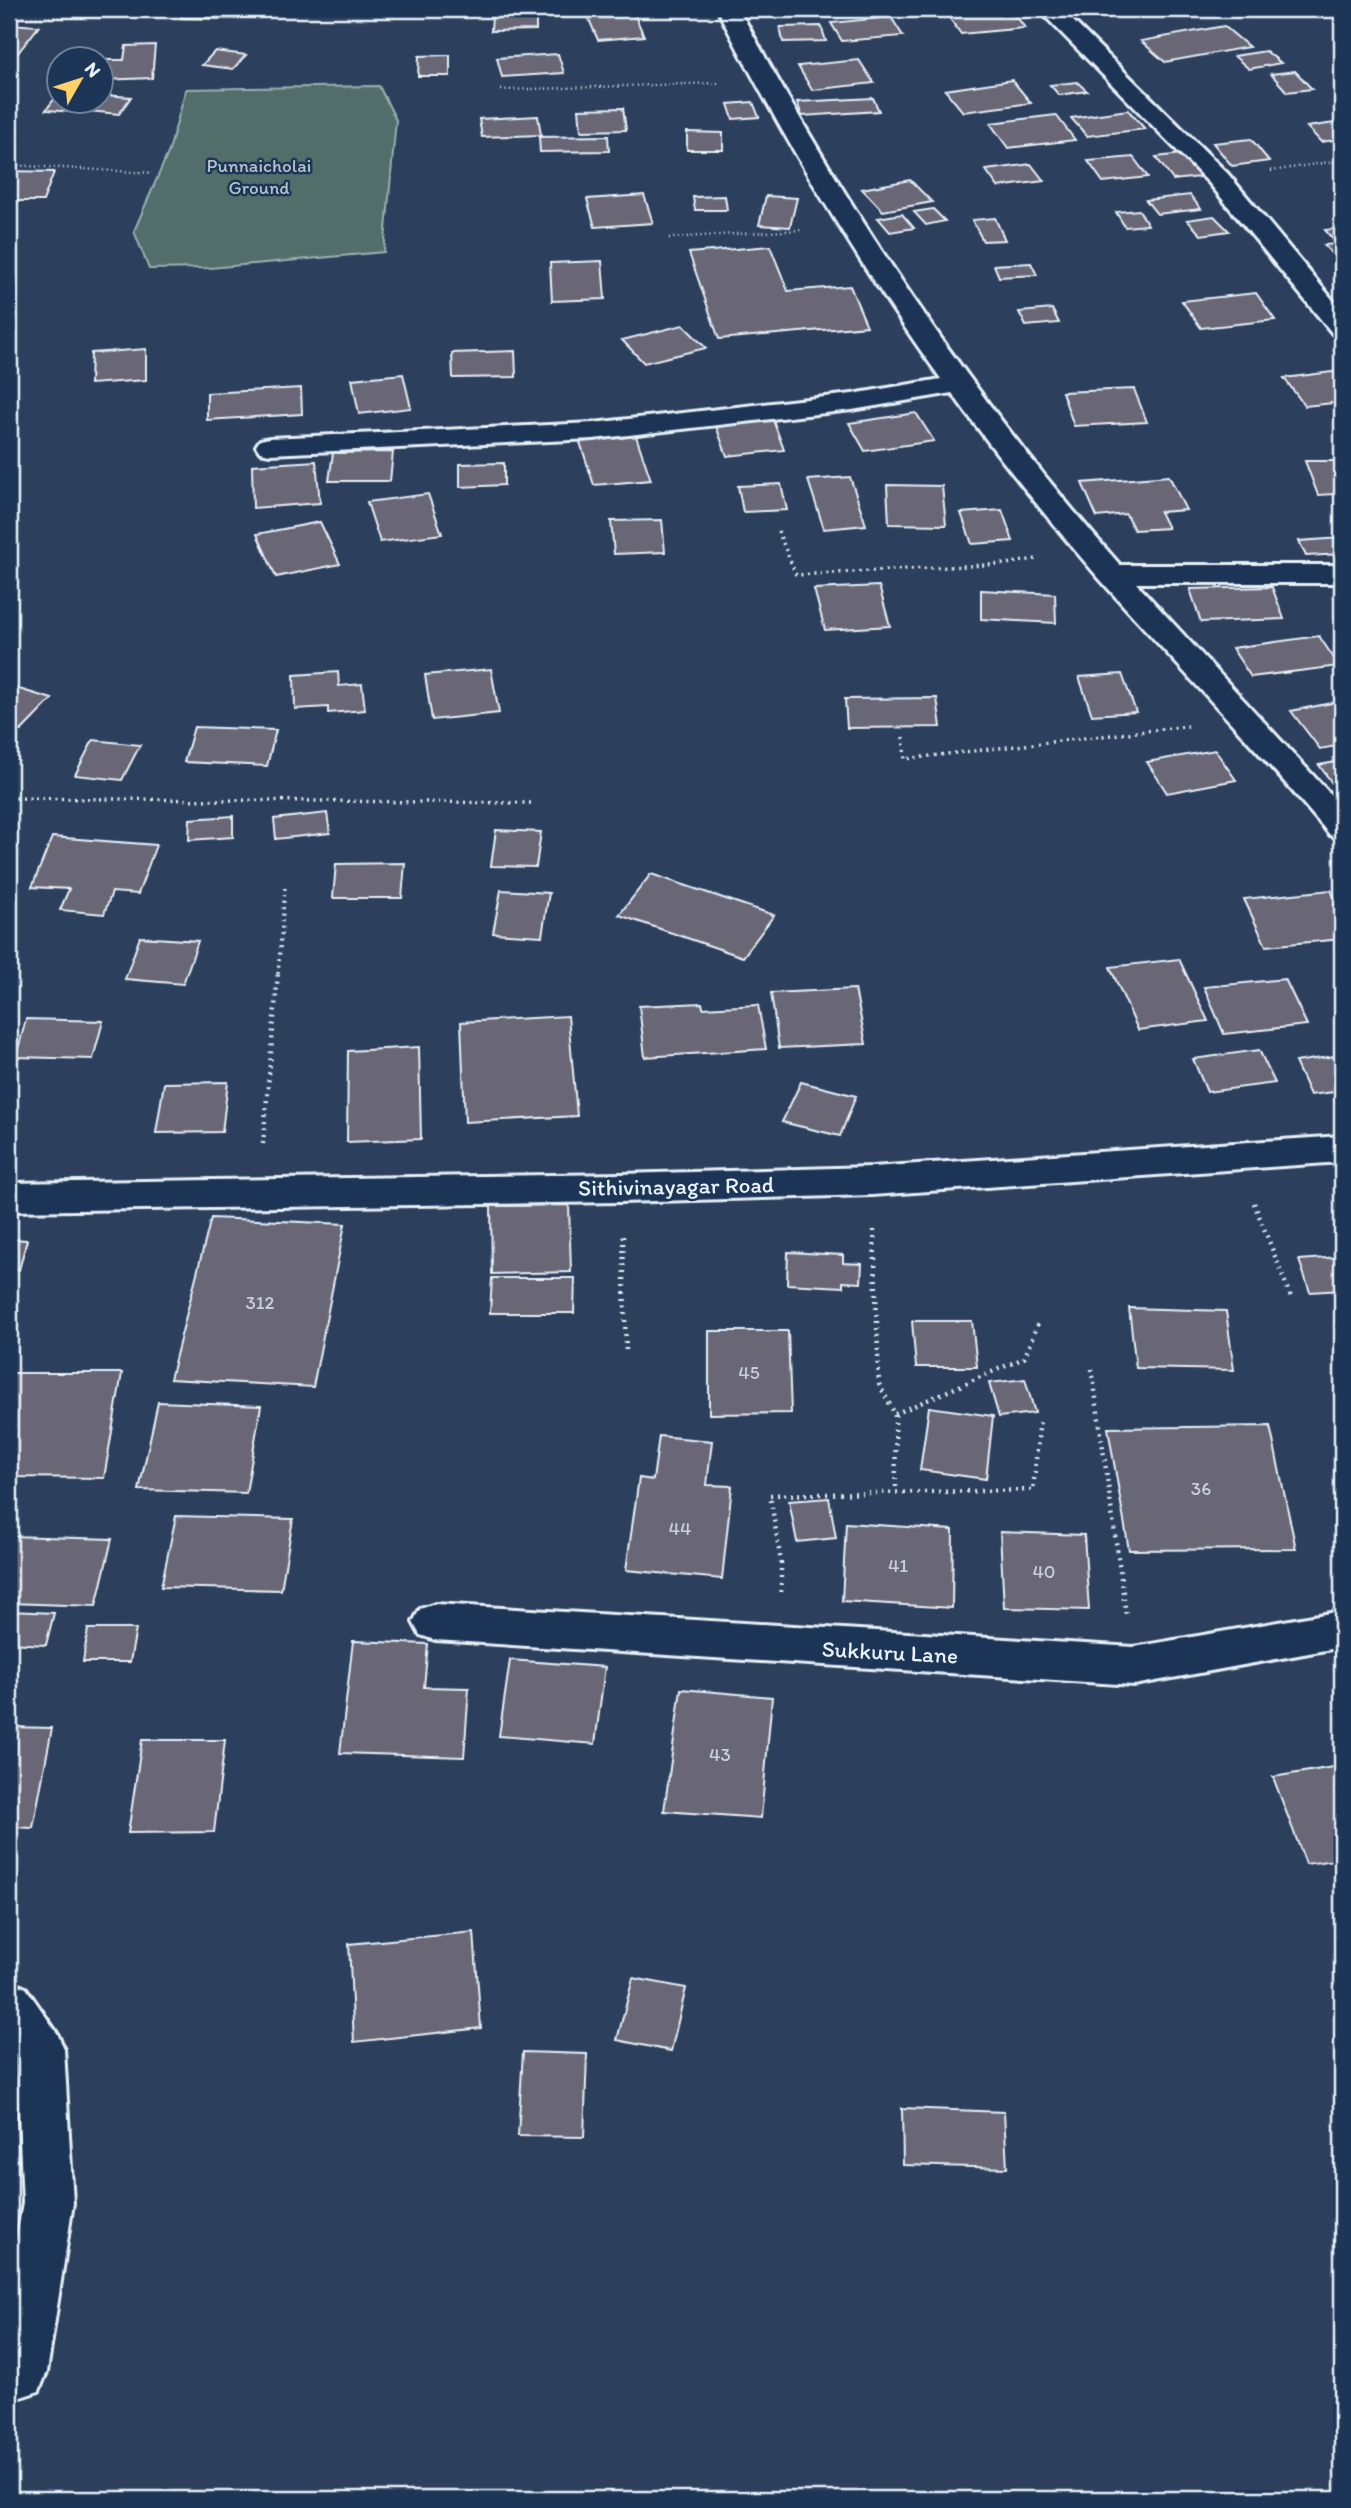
<svg xmlns="http://www.w3.org/2000/svg" width="1351" height="2508" viewBox="0 0 1351 2508" font-family="Itim,sans-serif">
	<style>
		.green { fill: #526e6b; stroke: #9db0b2; stroke-width: 2 }
		.building { fill: #696674; stroke: #e8f1f8; stroke-width: 2 }
		.lines { fill: none; stroke-linecap: round; stroke-linejoin: round }
		.minor-casing { stroke: #e8f1f8; stroke-width: 6 }
		.path-far2 { stroke: #e8f1f8; stroke-width: 2.5; stroke-dasharray: 1 3.5; stroke-linecap: butt }
		.path-far1 { stroke: #e8f1f8; stroke-width: 3.5; stroke-dasharray: 2 4.5; stroke-linecap: butt }
		.path { stroke: #e8f1f8; stroke-width: 4.5; stroke-dasharray: 2 5; stroke-linecap: butt }
		.minor { fill: #1d3557; fill-rule: evenodd }
		.labels { text-anchor: middle; stroke-width: 5; stroke-linejoin: round; paint-order: stroke }
		.far-park-label { font-size: 19px; fill: #b4c3c7; stroke: #1d3557 }
		.number-label { font-size: 19px; fill: #c8ced7 }
		.street-label { font-size: 23px; fill: #e8f1f8; stroke: #1d3557 }
	</style>
	<rect width="100%" height="100%" fill="#2c3f5d"/>
	<filter id="ink" filterUnits="userSpaceOnUse"><feTurbulence type="fractalNoise" baseFrequency=".0143" numOctaves="2"/><feDisplacementMap in="SourceGraphic" scale="14" xChannelSelector="R" yChannelSelector="G"/><feConvolveMatrix kernelMatrix="1 2 1 2 8 2 1 2 1" color-interpolation-filters="sRGB"/></filter>
	<g filter="url(#ink)">
		<path class="green" d="M379,86L396,120L384,252L210,268L149,269L134,231L169,151L186,89Z"/>
		<path class="building" d="M184,9H241L238,19L181,18Z
			M988,9H1011L1025,28L961,34L946,13Z
			M633,11L644,36L598,40L587,15Z
			M536,15V30L491,31L492,16Z
			M891,17L903,36L842,41L831,23Z
			M9,24L39,26L17,54L9,53Z
			M821,26L826,41L783,42L780,27Z
			M1224,26L1249,47L1165,62L1141,41Z
			M155,45L152,78L102,80V60H124L126,46Z
			M215,51L246,55L233,69L202,65Z
			M1266,51L1281,63L1249,69L1234,56Z
			M558,54L564,73L502,77L497,58Z
			M450,55V76H418L419,56Z
			M859,60L874,83L812,90L798,66Z
			M1295,71L1312,89L1287,92L1271,74Z
			M1012,80L1031,103L963,112L945,90Z
			M1077,82L1087,91L1059,95L1050,85Z
			M102,95L131,97L119,114L88,111L95,102H102Z
			M56,97H60V102H81L73,112L46,110Z
			M873,98L879,111L802,116L797,102Z
			M753,102L759,117L733,119L728,104Z
			M623,108L626,130L581,131L579,109Z
			M1128,110L1145,129L1087,136L1071,118Z
			M1056,115L1075,140L1008,148L990,123Z
			M538,116L541,135L482,137L479,119Z
			M1342,122V139L1321,142L1307,127Z
			M687,132L723,133V150H687Z
			M608,136L609,151L540,152L539,137Z
			M1251,139L1269,161L1232,166L1213,143Z
			M1182,154L1200,177L1173,180L1156,157Z
			M1133,157L1148,177L1103,182L1088,161Z
			M1031,164L1044,181L998,187L986,170Z
			M9,171L54,172L43,201H9Z
			M910,180L932,202L883,211L862,189Z
			M644,195L653,223L595,227L587,199Z
			M1190,195L1201,209L1157,214L1146,200Z
			M725,196L727,210H695L693,197Z
			M766,196L797,198L790,227L759,225Z
			M933,209L945,221L926,225L914,212Z
			M1139,210L1148,225L1125,227L1116,212Z
			M902,214L914,228L890,232L878,218Z
			M1214,216L1229,231L1201,235L1187,220Z
			M995,218L1005,240L983,241L972,220Z
			M1342,228V260L1338,261L1324,245L1337,244L1325,230Z
			M770,246L788,291L850,286L867,326L719,339L689,253Z
			M602,261L605,299L552,301L550,263Z
			M1031,263L1037,275L999,277L994,265Z
			M1256,293L1275,320L1201,328L1182,301Z
			M1052,309L1059,323L1026,326L1019,312Z
			M683,325L706,348L644,363L622,340Z
			M146,349V380L90,384L91,353Z
			M515,351L516,377L453,378L452,353Z
			M1340,371L1342,374V402L1305,406L1284,378Z
			M403,374L411,408L359,414L352,379Z
			M301,388L302,414L207,420V393Z
			M1134,389L1147,422L1074,426L1062,392Z
			M916,413L934,441L865,451L849,423Z
			M773,420L784,450L727,456L716,426Z
			M636,436L651,480L594,485L580,442Z
			M393,452L390,481H329L333,453Z
			M316,461L320,503L253,508L252,465Z
			M1305,461H1342V509L1335,494L1318,495Z
			M504,463V485L460,487V464Z
			M1169,476L1186,510L1160,512L1168,528L1134,530L1126,514L1097,517L1082,483Z
			M850,477L866,525L824,529L808,480Z
			M781,484L787,510L743,512L738,486Z
			M887,485L942,486L946,525L889,524Z
			M428,494L442,534L380,542L367,502Z
			M1002,510L1013,541L972,544L961,513Z
			M662,520L665,552L614,554L611,521Z
			M320,522L340,564L276,577L257,534Z
			M1342,538V554L1306,556L1299,541Z
			M879,586L890,626L825,630L814,589Z
			M1272,587L1284,619L1201,622L1190,589Z
			M981,590L1055,594L1056,623L981,619Z
			M1319,636L1339,666L1251,677L1232,648Z
			M491,669L499,713L432,720L425,675Z
			M338,672L339,686L362,684L365,710L328,713V707L295,709L294,675Z
			M1122,674L1136,712L1092,715L1079,677Z
			M9,686L52,699L21,731L9,727Z
			M937,698L941,727L847,728L845,699Z
			M1342,701V745L1320,749L1291,711Z
			M194,727L276,730L267,766L184,762Z
			M93,740L140,745L122,780L75,775Z
			M1215,750L1236,780L1167,793L1147,762Z
			M1342,761V781L1332,783L1319,765Z
			M327,813L330,833L276,839L274,819Z
			M233,816V837L189,840L190,819Z
			M496,830L541,832L536,867L491,866Z
			M52,837L156,845L138,894L112,892L104,914L60,910L69,889L32,887Z
			M405,863L402,898H333L336,864Z
			M651,874L774,915L743,957L619,915Z
			M501,890L549,893L542,936L493,933Z
			M1331,890L1342,914V939L1266,946L1244,899Z
			M140,937L198,941L183,984L125,979Z
			M1179,959L1208,1021L1138,1030L1110,967Z
			M1285,979L1307,1025L1224,1034L1204,987Z
			M855,989L866,1044L779,1048L771,993Z
			M702,1003L703,1008L758,1005L766,1049L645,1057L639,1006Z
			M568,1016L577,1116L465,1122L461,1022Z
			M26,1019L103,1021L93,1059L16,1057Z
			M419,1047L421,1139L347,1142L348,1051Z
			M1259,1050L1275,1083L1207,1092L1193,1059Z
			M1342,1055V1091L1310,1095L1295,1062Z
			M228,1082L222,1132L156,1133L164,1083Z
			M801,1082L856,1096L840,1136L782,1122Z
			M569,1205L571,1272L492,1274L491,1206Z
			M211,1218L345,1224L313,1387L170,1379Z
			M9,1239L27,1240L19,1270L9,1269Z
			M788,1252L843,1255V1263L862,1264L861,1283L843,1282V1287L787,1284Z
			M1340,1257L1342,1290L1310,1292L1299,1260Z
			M492,1278H575L574,1313H490Z
			M1129,1308L1226,1311L1234,1370L1136,1368Z
			M912,1321H972L977,1367H916Z
			M709,1331H788L791,1413L709,1414Z
			M9,1373H122L104,1478L9,1477Z
			M1025,1379L1035,1413L999,1417L989,1383Z
			M158,1402L261,1406L246,1493L139,1490Z
			M929,1407L993,1416L986,1479L920,1470Z
			M1270,1426L1296,1549L1129,1550L1108,1428Z
			M659,1436L712,1441L707,1485L732,1486L722,1579L626,1570L639,1478L653,1480Z
			M829,1498L836,1538L797,1542L789,1501Z
			M176,1516L293,1519L281,1590L161,1587Z
			M846,1523L953,1530L952,1608L842,1601Z
			M1000,1532L1084,1535L1089,1610L1004,1608Z
			M9,1536L112,1539L96,1606L9,1603Z
			M9,1611L54,1613L46,1645L9,1643Z
			M88,1629H136L130,1662H83Z
			M353,1641L428,1644L424,1687L469,1688L464,1757L340,1753Z
			M510,1660L605,1667L595,1744L499,1736Z
			M681,1689L772,1697L761,1818L664,1811Z
			M9,1727L52,1728L33,1828L9,1827Z
			M142,1740H225L214,1832L128,1833Z
			M1340,1766L1342,1773V1859L1306,1864L1273,1777Z
			M474,1932L481,2028L354,2042L349,1944Z
			M633,1978L686,1988L671,2051L617,2040Z
			M523,2052L587,2054L584,2137L518,2136Z
			M902,2108L1004,2112L1007,2168L903,2165Z"/>
		<g class="lines">
			<g class="minor-casing">
				<path id="minor" d="M717,9H739C847,210 969,394 1120,565H1342V583H1136L1342,807V838L1330,835C1256,746 1175,664 1098,577C1047,518 998,457 952,393L852,410L593,439L270,454L260,452L256,446L260,440L270,438L593,423L852,394L941,379C856,261 783,138 717,9Z
					M1038,9H1061L1228,174L1342,311V336L1333,334L1210,184Z
					M1342,1136V1162L872,1195L621,1202L9,1211V1183L621,1174L872,1167Z
					M435,1604L1134,1647L1342,1611V1647L1134,1685L435,1640L420,1635L413,1622L420,1609Z
					M9,1981L26,1988L57,2033L64,2049L73,2203L47,2372L39,2391L9,2401V2283L23,2203L16,2055L9,2045Z"/>
			</g>
			<path class="path-far2" d="M9,18L165,17
				M501,90L718,83
				M9,165L152,173
				M1271,171L1342,160
				M669,238L801,230"/>
			<path class="path-far1" d="M778,531L796,575L1005,564L1036,559
				M903,737L905,759L1188,726
				M9,798L531,803
				M278,974L285,888"/>
			<path class="path" d="M263,1144L278,973
				M1254,1203L1291,1297
				M874,1230L879,1384L895,1414L896,1491
				M623,1236L626,1354
				M1092,1369L1126,1614
				M895,1414L1024,1358L1038,1323
				M781,1592V1562L770,1495L1033,1490L1040,1419"/>
			<use href="#minor" class="minor"/>
		</g>
	</g>
	<g class="labels">
		<g class="far-park-label">
			<text x="259" y="172">Punnaicholai<tspan x="259" dy="22">Ground</tspan></text>
		</g>
		<g class="number-label">
			<text x="260" y="1309">312</text>
			<text x="749" y="1379">45</text>
			<text x="1201" y="1495">36</text>
			<text x="680" y="1535">44</text>
			<text x="898" y="1572">41</text>
			<text x="1044" y="1578">40</text>
			<text x="720" y="1761">43</text>
		</g>
		<g class="street-label">
			<text transform="translate(676 1186) rotate(-1)" y="8">Sithivinayagar Road</text>
			<text transform="translate(890 1652) rotate(3)" y="8">Sukkuru Lane</text>
		</g>
	</g>
	<rect width="1351" height="2508" fill="none" stroke="#1d3557" stroke-width="35"/>
	<rect x="18" y="18" width="1316" height="2473" fill="none" stroke="#e8f1f8" stroke-width="2.5" filter="url(#ink)"/>
	<g transform="translate(80 80) rotate(51)"><circle r="33" fill="#1d3557" stroke="#6e8097" stroke-width="2"/>
	<path d="M0-5L12 26L0 18L-12 26Z" fill="#ffd166"/>
	<text y="-10" font-size="19" font-weight="bold" text-anchor="middle" fill="#e8f1f8">N</text>
	</g>
</svg>
